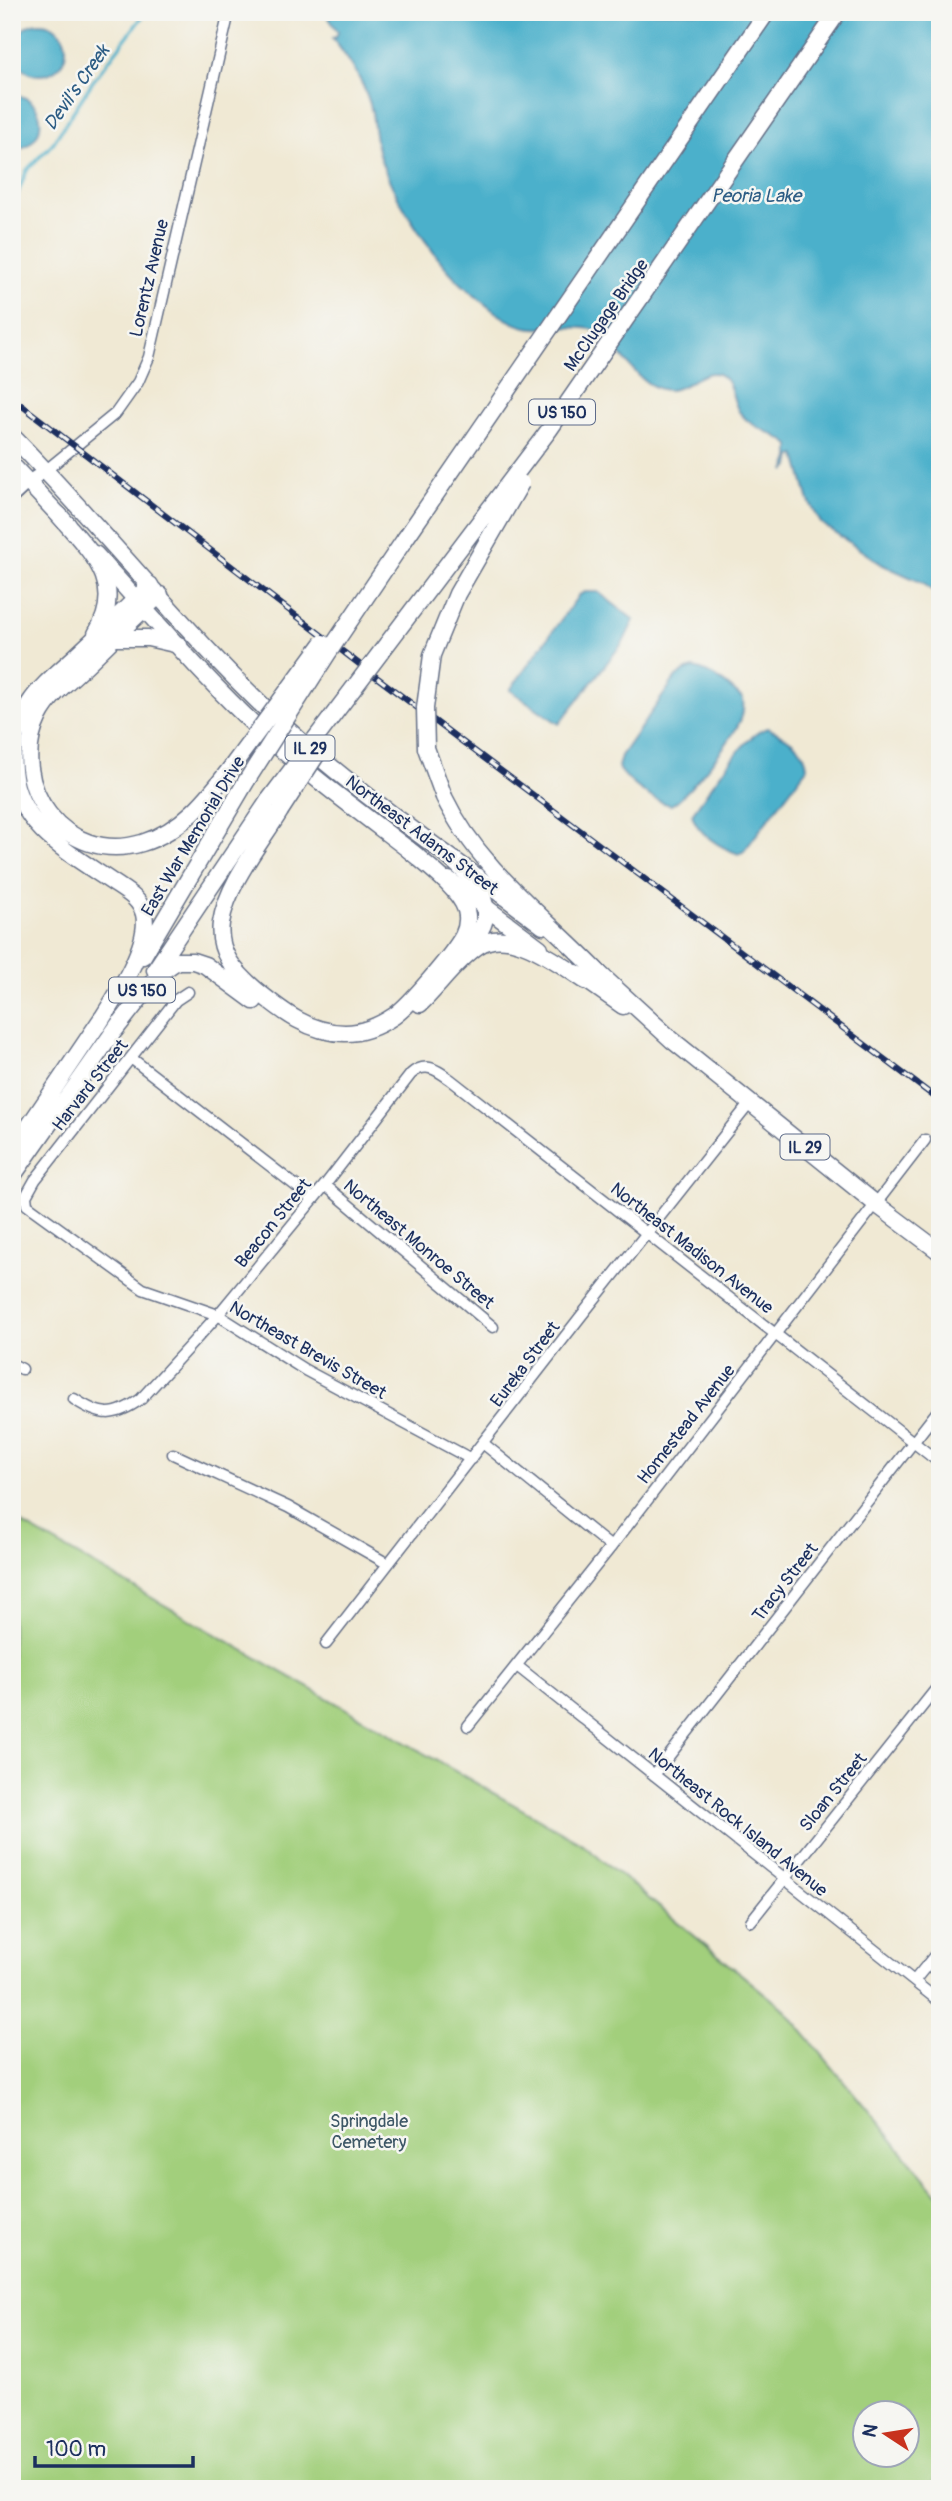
<svg xmlns="http://www.w3.org/2000/svg" width="952" height="2501" viewBox="0 0 952 2501" font-family="Pangolin,sans-serif">
	<style>
		.green { fill: #a2cf7c; stroke: #5e7f6d; stroke-width: 2; fill-rule: evenodd }
		.water { fill: #4cb0cb; stroke: #347094; stroke-width: 2 }
		.lines { fill: none; stroke-linecap: round; stroke-linejoin: round }
		.stream { stroke: #4cb0cb; stroke-width: 3.5 }
		.minor-casing { stroke: #667087; stroke-width: 13 }
		.tertiary-casing { stroke: #667087; stroke-width: 16 }
		.primary-casing { stroke: #667087; stroke-width: 19 }
		.trunk-casing { stroke: #667087; stroke-width: 19 }
		.minor { stroke: #fff; stroke-width: 10 }
		.tertiary { stroke: #fff; stroke-width: 12 }
		.primary { stroke: #fff; stroke-width: 16 }
		.trunk { stroke: #fff; stroke-width: 16 }
		.rail-casing { stroke: #1b2f5e; stroke-width: 6 }
		.rail { stroke: #f6f6f2; stroke-width: 3.5; stroke-dasharray: 10; stroke-linecap: butt }
		.trunk-bridge-casing { stroke: #667087; stroke-width: 19; stroke-linecap: butt }
		.trunk-bridge { stroke: #fff; stroke-width: 16 }
		.labels { text-anchor: middle; stroke-width: 5; stroke-linejoin: round; paint-order: stroke }
		.shield { fill: #f6f6f2; stroke: #5d6b8a; stroke-width: 2 }
		.shield-label { font-size: 16px; font-weight: bold; fill: #1b2f5e }
		.street-label { font-size: 18px; fill: #1b2f5e; stroke: #f6f6f2 }
		.park-label { font-size: 18px; fill: #3d5766; stroke: #f6f6f2 }
		.water-label { font-size: 19px; font-style: italic; fill: #2c5c84; stroke: #f6f6f2 }
	</style>
	<rect width="100%" height="100%" fill="#f6f6f2"/>
	<filter id="ink" filterUnits="userSpaceOnUse"><feTurbulence type="fractalNoise" baseFrequency=".0143" numOctaves="2"/><feDisplacementMap in="SourceGraphic" scale="14" xChannelSelector="R" yChannelSelector="G"/><feConvolveMatrix kernelMatrix="1 2 1 2 8 2 1 2 1" color-interpolation-filters="sRGB"/></filter>
	<filter id="wash" filterUnits="userSpaceOnUse"><feTurbulence type="fractalNoise" baseFrequency=".00686" numOctaves="4" result="noise"/><feDisplacementMap in="SourceGraphic" scale="28" xChannelSelector="R" yChannelSelector="G"/><feGaussianBlur stdDeviation="1.57" result="paint"/><feColorMatrix in="noise" values="0 0 0 0 0 0 0 0 0 0 0 0 0 0 0 0 0 1.4 0 .05"/><feComposite in="paint" operator="in"/></filter>
	<g filter="url(#wash)">
		<rect width="100%" height="100%" fill="#f0e9d4"/>
		<path class="green" d="M12,1518L581,1843L785,2010L940,2197V2459L933,2489H12ZM864,2414H906V2456H864Z"/>
		<path class="water" d="M325,12H940V597L923,583L883,565L821,523L809,501L796,455L792,456L790,466L785,471L790,458V445C775,432 754,430 741,414C732,404 734,385 722,376C706,364 685,391 668,390C633,389 616,334 591,329C572,325 552,329 533,328C509,327 482,302 465,287C434,260 391,194 379,154C375,141 374,126 372,112C366,84 350,60 332,38L336,37L338,32Z
			M14 49a26 26 0 1 1 52 0a26 26 0 1 1-52 0Z
			M12,94C49,98 50,144 14,150H12Z
			M585,592H598L634,620L624,641L559,724L510,690L579,595Z
			M694,668C713,672 729,686 743,699C744,708 743,717 738,725C728,744 688,795 671,805C652,801 629,783 618,767L621,756L676,677L687,670Z
			M767,728C784,735 807,747 807,768L744,851L739,854C721,848 697,834 692,814C708,793 743,735 767,728Z"/>
		<g class="lines">
			<path class="stream" d="M12,215L18,192L27,170L53,143L93,81L146,12"/>
		</g>
	</g>
	<g filter="url(#ink)">
		<g class="lines">
			<g class="minor-casing">
				<path id="minor" d="M45,471L116,413L138,382L149,357L229,12
					M188,992L176,1000L35,1180L26,1196L27,1205L143,1289L218,1315L305,1370L471,1459
					M131,1058L313,1199
					M325,1185L493,1327
					M12,1364L22,1369
					M74,1399C101,1417 114,1418 141,1399L218,1315L325,1185L411,1074C426,1061 437,1070 451,1080L940,1463
					M484,1444L611,1547
					M173,1454L288,1507L388,1564
					M326,1644L581,1316L750,1103
					M517,1666L940,2002
					M468,1726L611,1547L925,1140
					M654,1775L940,1408
					M751,1921L940,1684
					M914,1981L940,1949"/>
			</g>
			<g class="tertiary-casing">
				<path id="tertiary" d="M12,497L28,482L45,471"/>
			</g>
			<g class="primary-casing">
				<path id="primary" d="M12,436C105,530 187,636 284,726C363,799 458,860 543,926
					M12,465L68,525
					M95,554C150,614 203,678 263,733C311,777 365,816 417,856
					M449,880L540,948
					M590,965L672,1040L876,1204L940,1252
					M576,973L623,1006"/>
			</g>
			<g class="trunk-casing">
				<path id="trunk" d="M59,515C90,552 127,583 96,634
					M405,539L767,12
					M160,595C134,617 110,642 86,665C70,680 50,695 39,716C5,785 65,866 142,843C182,831 209,797 233,765
					M114,638H148L179,645
					M444,797C478,868 545,917 599,973
					M280,811C260,844 227,884 221,923C217,952 235,972 256,990C282,1011 309,1033 345,1033C362,1033 379,1026 394,1016C410,1005 454,953 463,936C467,928 468,918 466,910C459,888 425,864 408,849
					M443,852C464,870 498,898 481,929C476,939 468,947 461,955
					M143,956L247,780
					M155,970L269,800
					M420,1004C439,986 456,961 478,946C510,924 559,964 586,981
					M98,1025C114,999 151,945 144,914C140,899 127,892 115,884C73,855 18,828 13,770C11,747 16,724 29,704C41,685 61,670 77,655C102,632 126,609 150,585
					M115,1030L160,973L177,961H193L205,965L254,1001
					M12,1151L102,1018
					M12,1177L119,1024"/>
			</g>
			<use href="#minor" class="minor"/>
			<use href="#tertiary" class="tertiary"/>
			<use href="#primary" class="primary"/>
			<use href="#trunk" class="trunk"/>
			<g class="rail-casing">
				<path id="rail" d="M12,398L367,670L940,1101"/>
			</g>
			<use href="#rail" class="rail"/>
			<g class="trunk-bridge-casing">
				<path id="trunk-bridge" d="M233,765L323,643
					M247,780L328,653L405,539
					M444,797L426,748L425,708L432,655L457,594L521,483
					M269,800L549,430L838,12
					M280,811L319,751"/>
			</g>
			<use href="#trunk-bridge" class="trunk-bridge"/>
		</g>
	</g>
	<g class="labels">
		<g class="shield">
			<rect x="529" y="399.5" width="66" height="25" rx="5"/>
			<rect x="285.5" y="735.5" width="49" height="25" rx="5"/>
			<rect x="109" y="977.5" width="66" height="25" rx="5"/>
			<rect x="780.5" y="1134.5" width="49" height="25" rx="5"/>
		</g>
		<g class="shield-label">
			<text x="562" y="418">US 150</text>
			<text x="310" y="754">IL 29</text>
			<text x="142" y="996">US 150</text>
			<text x="805" y="1153">IL 29</text>
		</g>
		<g class="street-label">
			<text transform="translate(149 278) rotate(-77)" y="6">Lorentz Avenue</text>
			<text transform="translate(606 315) rotate(-55)" y="6">McClugage Bridge</text>
			<text transform="translate(422 835) rotate(37)" y="6">Northeast Adams Street</text>
			<text transform="translate(193 836) rotate(-59)" y="6">East War Memorial Drive</text>
			<text transform="translate(90 1085) rotate(-52)" y="6">Harvard Street</text>
			<text transform="translate(273 1223) rotate(-51)" y="6">Beacon Street</text>
			<text transform="translate(419 1244) rotate(40)" y="6">Northeast Monroe Street</text>
			<text transform="translate(692 1248) rotate(38)" y="6">Northeast Madison Avenue</text>
			<text transform="translate(308 1350) rotate(30)" y="6">Northeast Brevis Street</text>
			<text transform="translate(525 1364) rotate(-53)" y="6">Eureka Street</text>
			<text transform="translate(686 1424) rotate(-52)" y="6">Homestead Avenue</text>
			<text transform="translate(785 1582) rotate(-52)" y="6">Tracy Street</text>
			<text transform="translate(833 1792) rotate(-51)" y="6">Sloan Street</text>
			<text transform="translate(738 1822) rotate(39)" y="6">Northeast Rock Island Avenue</text>
		</g>
		<g class="park-label">
			<text x="369" y="2127">Springdale<tspan x="369" dy="21">Cemetery</tspan></text>
		</g>
		<g class="water-label">
			<text transform="translate(76 87) rotate(-55)" y="7">Devil's Creek</text>
			<text x="756" y="202">Peoria Lake</text>
		</g>
	</g>
	<rect width="952" height="2501" fill="none" stroke="#f6f6f2" stroke-width="42"/>
	<g transform="translate(886 2434) rotate(282)"><circle r="33" fill="#f6f6f2" stroke="#9ea6b7" stroke-width="2"/>
	<path d="M0-5L12 26L0 18L-12 26Z" fill="#c8321e"/>
	<text y="-10" font-size="19" font-weight="bold" text-anchor="middle" fill="#1b2f5e">N</text>
	</g>
	<path d="M35 2456v10h158v-10" fill="none" stroke="#1b2f5e" stroke-width="3.5"/>
	<text x="46" y="2456" font-size="21" fill="#1b2f5e" stroke="#f6f6f2" stroke-width="5" paint-order="stroke">100 m</text>
</svg>
